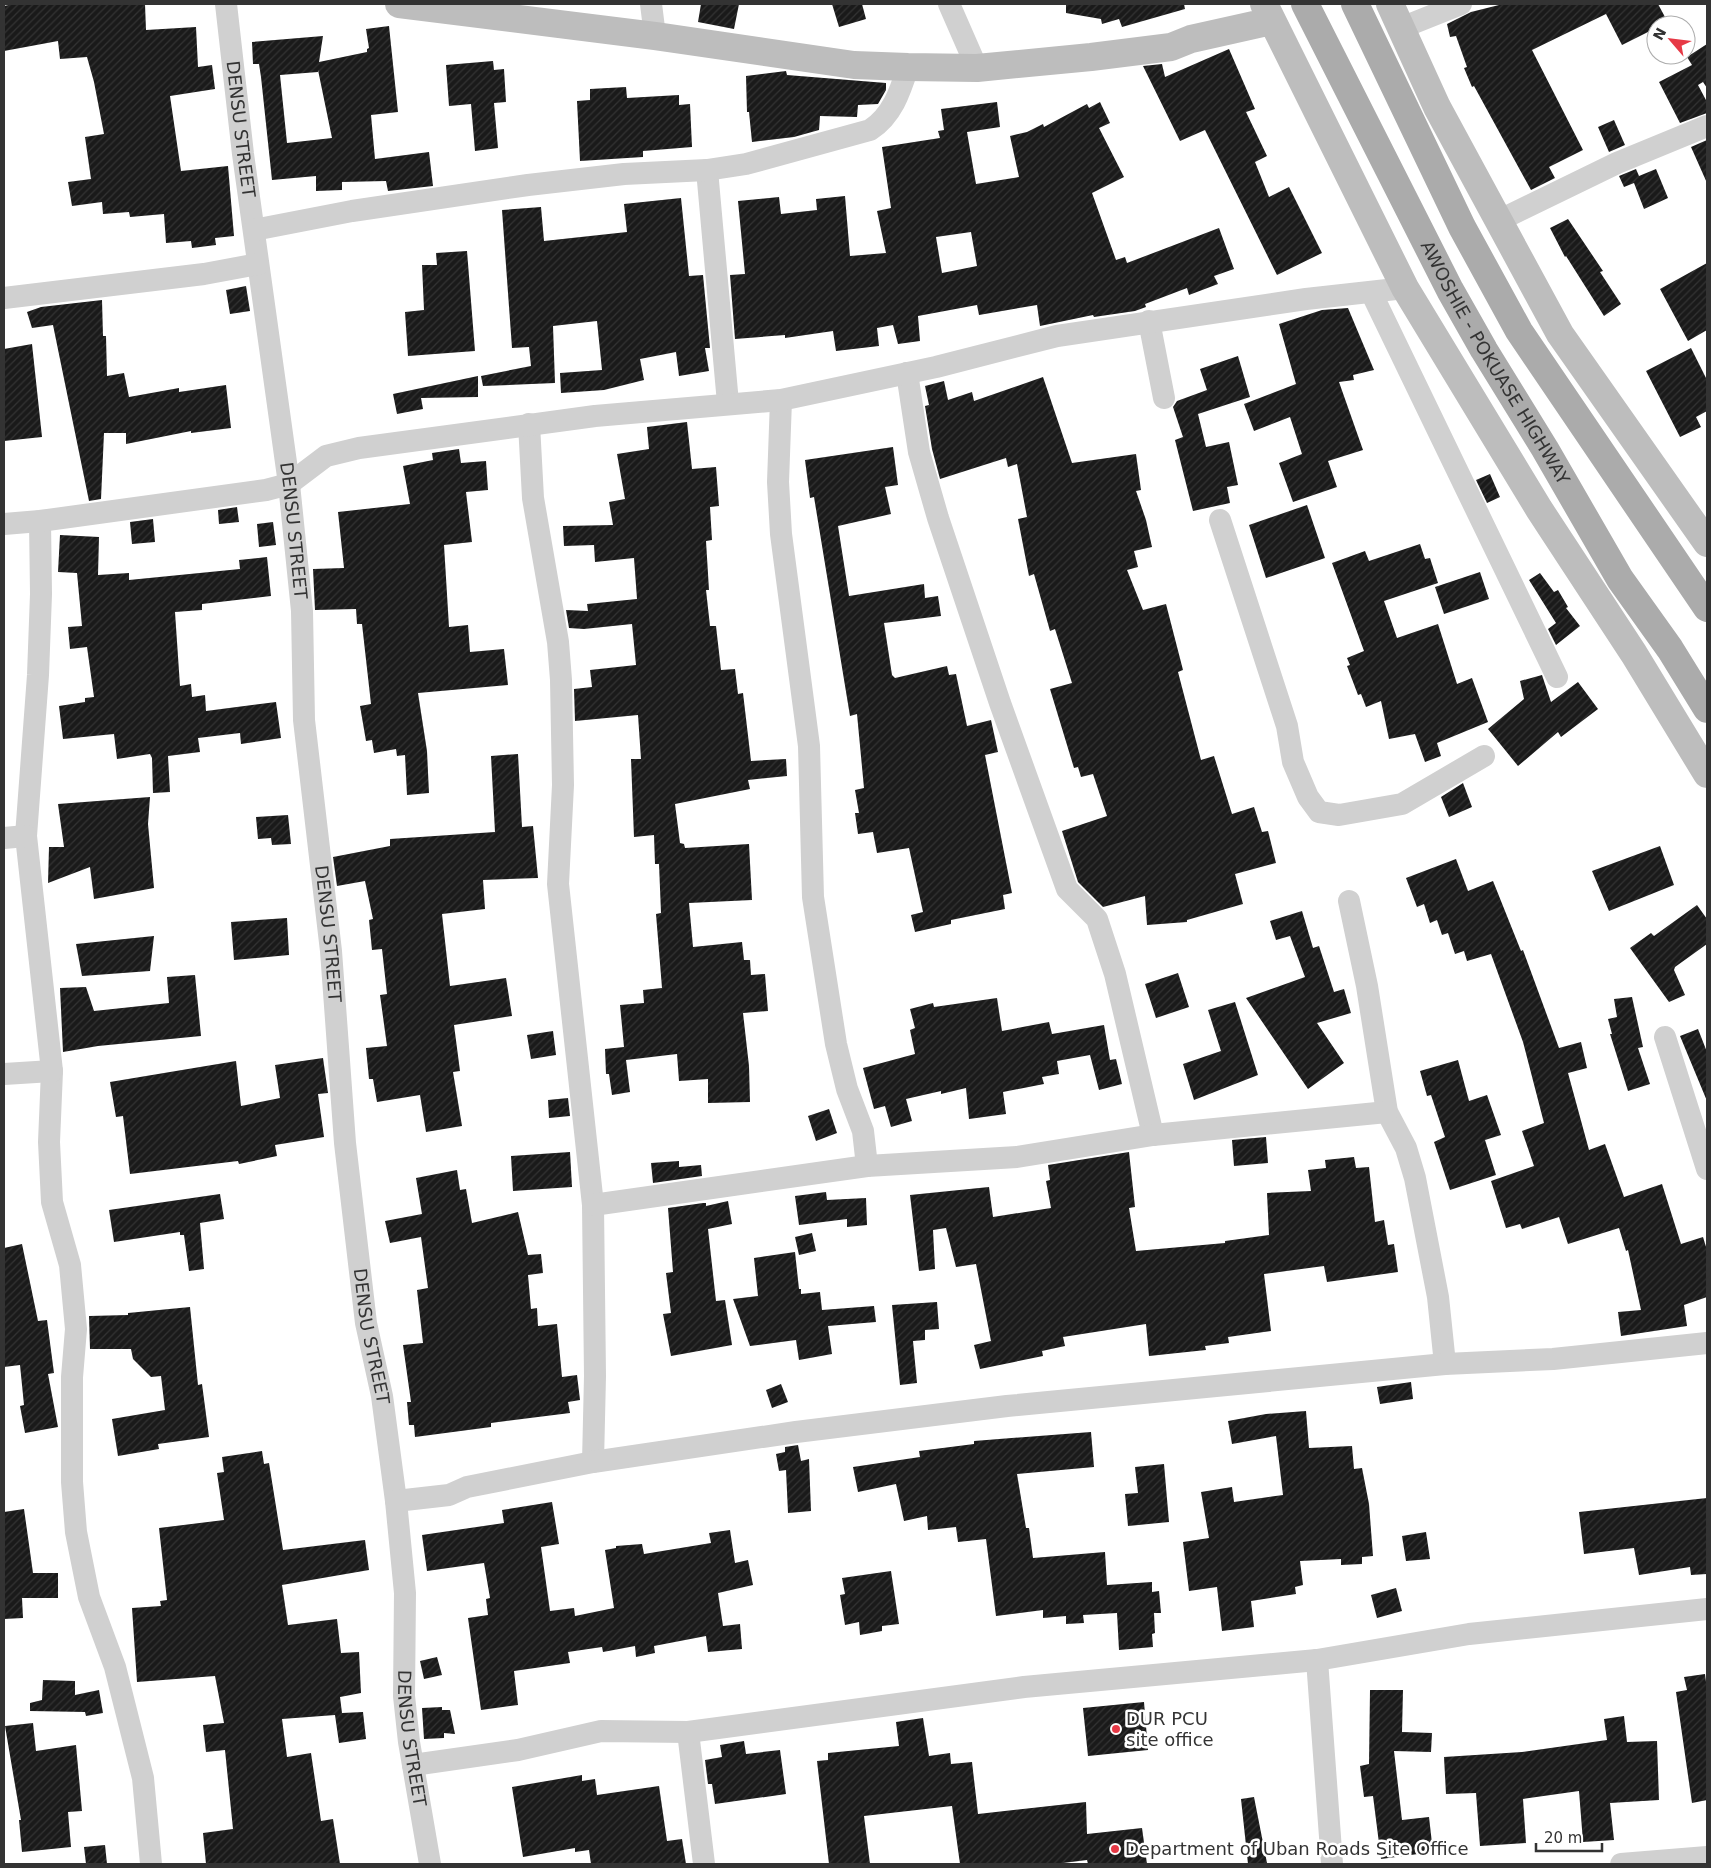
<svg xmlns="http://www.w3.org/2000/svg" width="1711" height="1868" viewBox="0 0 1711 1868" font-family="'DejaVu Sans',sans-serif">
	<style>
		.building { fill: url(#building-hatch); fill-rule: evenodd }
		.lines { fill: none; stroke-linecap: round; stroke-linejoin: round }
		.street { stroke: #d0d0d0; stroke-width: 22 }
		.secondary { stroke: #bdbdbd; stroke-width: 28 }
		.primary { stroke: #ababab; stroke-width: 28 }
		.poi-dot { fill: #e63946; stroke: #fff; stroke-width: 2 }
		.labels { text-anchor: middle; stroke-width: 5; stroke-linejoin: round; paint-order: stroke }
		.street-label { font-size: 18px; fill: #333; stroke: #fff }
		.poi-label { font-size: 18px; fill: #333; stroke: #fff; text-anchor: start }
	</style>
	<defs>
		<pattern id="building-hatch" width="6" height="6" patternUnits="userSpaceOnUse" patternTransform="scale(1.25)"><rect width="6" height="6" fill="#1a1a1a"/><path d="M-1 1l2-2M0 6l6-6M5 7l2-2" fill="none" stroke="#333"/></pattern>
	</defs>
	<rect width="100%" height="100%" fill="#fff"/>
	<path class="building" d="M13,4H145L146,30L196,27L198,67L212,65L215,89L170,96L181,171L228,166L234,236L215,238L216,245L192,248L191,241L166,243L164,214L130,217L129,212L103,214L102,202L72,206L68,182L91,179L85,137L104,134L94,82L87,57L60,59L58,41L4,51V6Z
		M701,4H739L734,29L698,22Z
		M832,4H862L866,19L839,27Z
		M1066,4H1184L1185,9L1122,27L1119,19L1102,24L1101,19L1066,13Z
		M1503,4H1658L1665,17V24L1656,25V28L1622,45L1606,14L1532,50L1583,150L1549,167L1555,178L1531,190L1474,86L1472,87L1464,68L1467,67L1456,36L1450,37L1447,24L1471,12Z
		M389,26L398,112L371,115L375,159L429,152L433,186L388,191L386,181L342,182V190L316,191V176L272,180L261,77L259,64H253L252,42L323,36L319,62L367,52V49L369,48L366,29ZM318,70L332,138L287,143L280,75L318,72Z
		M1707,44V88L1703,82L1698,85L1707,102V113L1680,123L1659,82L1692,65L1687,57Z
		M1229,49L1255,109L1246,112L1267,156L1255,162L1269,197L1289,187L1322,253L1277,275L1205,130L1180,141L1143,66L1162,64L1165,77Z
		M493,61L494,70L504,69L506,102L494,103L498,148L475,151L471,104L449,106L446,65Z
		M786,71L787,75L886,83V90L878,104L858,105L857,117L820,116L819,130L794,137L752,142L749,112H747L746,76Z
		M626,87L627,98L679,95V105L690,104L692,147L643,151V157L580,161L577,101L590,100V89Z
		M997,102L1000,127L967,132L976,184L1019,177L1010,136L1027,132L1043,124L1044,127L1087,104L1089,108L1100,102L1110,123L1099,128L1124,177L1092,193L1116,260L1125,257L1127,263L1219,228L1234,269L1214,276L1218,284L1189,295L1187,288L1145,304L1146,307L1135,311L1094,317L1093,315L1040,326L1037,305L979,315L977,305L918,316L920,341L898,344L893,325L877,328L879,346L836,351L833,331L785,338V335L735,339L730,275L745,274L738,201L779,197L781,214L817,210L816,199L845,196L850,256L886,253L877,211L891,208L882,147L940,138L938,131L944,130L941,109ZM971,232L977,266L942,273L936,237Z
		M1614,120L1625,145L1609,152L1598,127Z
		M1707,140V183L1691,147Z
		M1636,169L1639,176L1656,169L1668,198L1644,209L1634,183L1624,187L1619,176Z
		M681,198L689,276L703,275L710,348H705L709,371L679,376L676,352L640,359L644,380L604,390L561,393L560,373L602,370L597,321L553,326L555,383L483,386L481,376L531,366L529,347L512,348L502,210L541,207L544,241L627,232L624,204Z
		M1568,219L1603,271L1600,272L1621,304L1604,316L1566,256L1565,257L1550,228Z
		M467,251L475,351L408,356L405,312L424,310L422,265H437L436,253Z
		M1707,263V330L1688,341L1660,289Z
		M246,286L250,311L230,314L226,290Z
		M102,300L103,336H106L107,376L124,373L129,397L179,388V392L226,385L231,428L191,433V431L126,444V433H104L101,499L89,501L53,325L32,328L27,312L41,307Z
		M1348,308L1374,370L1353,375L1354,380L1339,382L1363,450L1328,461L1337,487L1293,502L1279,463L1302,454L1290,417L1254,431L1244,404L1296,384L1279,324L1322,310Z
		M32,344L42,437L4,441V349Z
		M1691,348L1707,380V411L1696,417L1701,427L1680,437L1646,371Z
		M1238,356L1250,397L1198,414L1206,447L1229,442L1238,485L1227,487L1230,503L1193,511L1175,440L1183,437L1173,407L1177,401L1207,390L1200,369Z
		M478,376V397L421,398L423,409L397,414L393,394Z
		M1043,377L1072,463L1136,454L1141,490L1136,491L1146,520L1152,547L1134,551L1138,567L1127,570L1143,610L1166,604L1183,670L1178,672L1201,760L1214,756L1232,814L1254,807L1262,832L1268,831L1276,863L1235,874L1243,904L1187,920V922L1147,925L1145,896L1103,907L1078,882L1062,831L1107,816L1093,774L1081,777L1078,767L1074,768L1050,689L1072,683L1055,629L1050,631L1034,574L1029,576L1018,519L1027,517L1017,464L1008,467L1006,458L940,479L932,449L925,406L929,405L925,386L944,381L948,400L972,392L974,401Z
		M687,422L692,469L716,467L719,506L710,507L712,540L706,541L709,590H706L710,626H716L721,670L735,669L738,694L743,693L751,761L786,759L787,776L748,780L750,789L675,804L680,843L684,844L685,848L749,844L752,900L689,903L693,947L742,942L744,960H750L751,975L765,974L768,1011L743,1013L749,1066L750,1102L708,1103V1079L679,1081L677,1054L626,1060L630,1092L612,1095L609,1074H606L605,1049L624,1047L620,1005L644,1003L643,990L662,988L656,914L661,913L659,864H655L654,835L634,837L631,759H641L638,715L575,721L574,689L592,687L590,670L636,665L632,624L584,629L569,628L566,610L588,611L587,604L637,599L634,558L595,562L594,545L564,546L563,526L613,525L609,502L625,499L617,454L649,449L647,427Z
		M893,447L898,485L885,487L891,514L838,526L849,596L924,584L925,598L938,596L941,616L884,623L892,675L895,678L947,666L949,675L956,674L967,726L991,720L998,752L985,755L1012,893L1003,895L1005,909L951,920V924L915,932L911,915L923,912L909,848L877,853L873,832L858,834L855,813H859L855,790L864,788L857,714L850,716L814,497L810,498L805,460Z
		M459,449L461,463L486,461L488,490L466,492L472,542L444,545L449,627L468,625L470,652L504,649L508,685L418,693L427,751L429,793L407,795L405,755L397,756L396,749L374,753L372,740L366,741L360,706L371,704L362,624H357L356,609L315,610L313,569L344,568L338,512L410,504L403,466L433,460L432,453Z
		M1490,474L1500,497L1487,503L1476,480Z
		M1307,505L1325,558L1266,578L1249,525Z
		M237,507L239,522L219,524L218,510Z
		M153,519L155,542L132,544L130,522Z
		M273,522L276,545L259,547L257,524Z
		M60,535L99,537L98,575L129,573V580L240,569L239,560L267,557L271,596L202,604V610L175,612L180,686L191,684L192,697L205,695L206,711L276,702L281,738L241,744L240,733L198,738L200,752L168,756L170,792L153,793L152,758L150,754L117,759L114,734L63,739L59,706L85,702V698L94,697L87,647L70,649L68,627L82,626L77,573L58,572Z
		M1420,544L1425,559L1430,558L1438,583L1384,601L1397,638L1438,624L1457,684L1472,678L1488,722L1437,743L1441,756L1425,762L1415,734L1389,739L1381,701L1366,707L1361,694L1358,695L1347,666L1350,665L1347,658L1364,651L1332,563L1365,551L1369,561Z
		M1480,572L1489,599L1444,614L1435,587Z
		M1540,573L1554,592L1558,590L1568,607L1566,608L1580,626L1556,645L1548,629L1556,623L1529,580Z
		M1542,675L1551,702L1578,682L1598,709L1561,737L1558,732L1518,766L1488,729L1524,699L1520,681Z
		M518,754L522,827L533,826L538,878L483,880L485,909L442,914L450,986L506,978L512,1016L454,1025L460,1071L453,1072L462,1126L426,1132L420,1095L377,1102L373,1079H369L366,1048L387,1046L380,995L387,994L382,949L372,950L369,920L373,919L365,881L337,886L333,857L390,846V839L495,832L491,756Z
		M1463,783L1472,807L1449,817L1441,797Z
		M150,797L148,824L154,888L94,899L90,867L48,883L49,847H64L58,804Z
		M288,815L291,844L272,845L271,838L258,839L256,817Z
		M1660,846L1674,885L1609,911L1592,871Z
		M1456,859L1468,891L1493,881L1521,951L1523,950L1559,1048L1581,1042L1587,1068L1568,1073L1589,1150L1605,1144L1624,1197L1662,1184L1681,1244L1703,1237L1707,1250V1297L1684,1305L1687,1326L1621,1336L1618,1312L1641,1310L1628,1250L1626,1251L1619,1228L1568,1244L1559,1217L1522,1229L1520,1224L1506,1228L1491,1181L1534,1166L1522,1131L1544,1123L1523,1042L1491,954L1467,961L1464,951L1455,954L1448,933L1442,935L1437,920L1430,923L1424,904L1417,907L1406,878Z
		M1697,905L1707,919V944L1675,967L1674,970L1685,995L1669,1002L1630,948L1651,933L1654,936Z
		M1302,911L1313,948L1319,946L1334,992L1344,989L1351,1013L1317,1023L1344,1063L1308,1089L1246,998L1305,977L1290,936L1276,940L1270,921Z
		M287,918L289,955L234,960L231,922Z
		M154,936L150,971L82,976L76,944Z
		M1178,973L1189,1007L1156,1018L1145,984Z
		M195,975L201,1036L98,1046L63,1052L60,988L86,987L94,1011L169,1003L167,977Z
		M1632,997L1643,1047L1638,1048L1650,1084L1628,1091L1610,1034H1612L1608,1019L1617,1017L1614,999Z
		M997,998L1002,1031L1049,1022L1052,1034L1104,1025L1110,1060L1116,1059L1122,1084L1099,1090L1090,1055L1057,1061L1059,1074L1042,1077L1044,1084L1003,1092L1006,1114L969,1119L966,1088L941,1094V1091L906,1099L912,1121L891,1127L885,1106L874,1109L863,1068L915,1054L910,1030L915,1028L910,1009L933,1003L934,1007Z
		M1235,1002L1258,1075L1194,1100L1183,1064L1221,1051L1208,1010Z
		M1698,1029L1707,1052V1101L1680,1036Z
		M553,1031L556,1055L531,1059L527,1035Z
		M323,1058L328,1093L318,1094L324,1137L275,1145L277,1156L239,1164L238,1161L130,1174L123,1116L116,1117L110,1082L236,1061L241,1106L280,1098L275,1065Z
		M1458,1060L1469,1101L1487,1095L1501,1135L1485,1140L1496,1175L1450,1190L1434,1142L1445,1137L1431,1095L1427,1096L1420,1071Z
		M568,1098L570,1116L549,1118L548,1100Z
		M829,1109L837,1133L816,1141L808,1116Z
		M1266,1137L1268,1163L1234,1166L1232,1140Z
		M570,1152L572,1187L513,1191L511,1156Z
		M1129,1152L1135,1207L1129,1208L1136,1251L1225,1243V1241L1269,1235L1267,1193L1311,1191L1308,1170L1326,1168L1325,1160L1354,1157L1356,1168L1369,1167L1375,1222L1384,1220L1388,1245L1394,1244L1398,1272L1327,1282L1324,1266L1264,1274L1271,1331L1228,1337L1229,1343L1205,1346L1206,1350L1149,1356L1146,1324L1063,1337L1065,1346L1042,1351L1043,1356L980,1369L974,1345L991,1341L976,1264L956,1267L946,1228L933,1230L935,1269L919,1271L910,1195L989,1187L993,1217L1051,1208L1046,1181L1050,1180L1048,1165Z
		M679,1161V1167L701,1165L702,1176L653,1183L651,1163Z
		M457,1170L460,1190L466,1189L472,1223L518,1212L528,1255L541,1254L543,1273L528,1275L531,1309L537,1308L538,1326L557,1324L562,1377L577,1375L580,1400L568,1402L570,1413L491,1423V1427L415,1437L414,1425H409L407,1402H411L403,1345L423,1343L417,1290L428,1288L421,1237L390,1243L385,1221L422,1214L416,1178Z
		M826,1192L827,1200L866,1198L867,1225L847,1227V1219L799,1225L795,1196Z
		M220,1194L224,1219L200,1223L204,1269L189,1271L184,1235H180V1232L114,1242L109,1210Z
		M728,1201L732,1224L708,1229L716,1301L725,1300L732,1345L671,1356L663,1314L671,1313L666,1273L673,1272L668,1208L703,1203H706V1206Z
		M812,1233L816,1251L799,1255L795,1237Z
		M22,1244L38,1321L47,1320L54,1373L48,1374L58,1427L25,1433L20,1406L24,1405L20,1365L4,1367V1248Z
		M795,1252L799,1289H801V1294L820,1292L822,1310L874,1306L876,1322L828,1326L832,1354L799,1360L796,1340L750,1346L733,1299L758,1296L754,1258Z
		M937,1302L939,1329L925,1330V1340L913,1341L917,1383L900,1385L892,1305Z
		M190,1307L198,1385L202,1384L209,1437L158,1444L159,1449L118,1456L112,1419L165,1410L161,1376L151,1377L133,1359L131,1349H90L89,1316L128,1315V1313Z
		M1411,1382L1413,1399L1380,1404L1377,1387Z
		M781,1384L788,1402L772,1408L766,1390Z
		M1306,1411L1309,1448L1352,1446L1354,1469L1362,1468L1369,1504L1373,1556L1362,1557V1564L1341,1565V1559L1300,1561L1303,1585L1295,1587L1296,1594L1251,1601L1254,1627L1222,1631L1217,1587L1189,1591L1183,1542L1209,1538L1201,1492L1232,1487L1234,1502L1283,1495L1276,1436L1232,1444L1228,1421L1266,1414Z
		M1091,1432L1094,1467L1017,1474L1026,1528H1029L1033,1558L1105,1552L1107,1585L1152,1582V1592L1159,1591L1161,1613H1154L1155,1633L1152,1634L1153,1647L1119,1650L1117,1613L1083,1615L1084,1623L1066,1624V1616L1043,1618V1610L996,1616L986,1539L958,1542L956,1527L928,1530L927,1516L904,1521L896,1484L858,1492L853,1467L920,1457L919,1451L974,1444V1441Z
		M798,1445L801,1461L809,1459L811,1511L788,1513L786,1470L779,1471L776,1454L785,1452V1447Z
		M262,1451L264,1464L269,1463L283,1550L365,1540L369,1570L282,1585L288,1625L337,1619L341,1653L359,1652L361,1693L340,1697L342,1713L363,1712L366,1739L339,1743L335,1715L282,1719L287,1757L311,1753L321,1821L333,1819L340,1864H206L203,1833L233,1829L225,1750L206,1752L203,1725L224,1723L215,1676L137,1682L132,1608L161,1606L160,1601L167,1600L159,1528L224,1520L217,1473L224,1472L222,1457Z
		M1164,1464L1169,1522L1128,1526L1125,1494L1138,1493L1135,1467Z
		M1707,1498V1574L1691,1575L1690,1567L1639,1575L1634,1548L1584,1554L1579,1512Z
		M552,1502L559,1544L541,1547L550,1611L574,1608L575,1616L614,1608L605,1550L616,1548V1546L642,1544L644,1554L711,1543L709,1533L730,1530L735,1563L748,1560L753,1585L718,1593L723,1626L740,1624L742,1649L708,1652L706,1636L654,1646L655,1653L636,1657L635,1646L603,1652L602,1647L568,1652L570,1663L514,1671L518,1705L481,1710L468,1618L488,1615L486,1599L490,1598L484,1563L427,1571L422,1535L504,1523L502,1510Z
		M24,1509L33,1573H58V1598H22L23,1618L4,1619V1512Z
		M1426,1532L1430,1559L1406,1561L1402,1536Z
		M891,1571L899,1624L882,1626V1631L860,1635L859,1622L845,1625L840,1595L845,1594L842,1578Z
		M1396,1588L1402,1611L1377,1618L1371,1595Z
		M437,1657L442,1675L424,1679L420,1661Z
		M1705,1674L1707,1690V1800L1692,1803L1676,1692L1687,1690L1684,1677Z
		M43,1680L75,1681V1695L99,1690L103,1713L86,1716L85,1712L30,1711V1703L42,1700Z
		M1370,1690H1403L1402,1732L1432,1733L1431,1752L1394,1751L1402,1820L1429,1817L1433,1852L1381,1859L1373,1796L1364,1797L1360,1766L1369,1764Z
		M1144,1702L1148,1750L1088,1756L1083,1708Z
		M442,1707V1710H450L455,1734L444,1733V1738L424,1739L422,1708Z
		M1624,1716L1627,1742L1657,1741L1659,1800L1610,1803L1614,1840L1583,1842L1579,1791L1523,1799L1526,1843L1480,1846L1476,1793L1446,1794L1444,1757L1522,1752L1607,1740L1604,1719Z
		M923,1718L929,1756L950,1753L951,1764L972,1762L978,1814L1086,1802L1087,1834L1142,1828L1147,1864H1088L1087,1860L1055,1864H960L952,1806L864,1816L870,1864H829L817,1761L828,1760V1753L899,1746L896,1722Z
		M33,1723L36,1751L76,1745L82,1811L68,1812L71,1847L22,1852L19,1820H21L5,1726Z
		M744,1741L746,1754L780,1750L786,1794L715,1804L712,1784H708L705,1760L722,1757L720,1745Z
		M582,1775V1781L595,1779L597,1795L659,1786L667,1841L682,1839L686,1864H591L589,1850L575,1852V1848L523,1857L512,1787Z
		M1254,1797L1267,1863L1248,1864L1241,1799Z
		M105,1845L107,1864H86L84,1847Z"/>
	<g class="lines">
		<g class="street">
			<path id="s1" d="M226,4L243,154L289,484L302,611L304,720L331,951L345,1143L366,1323L382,1396L396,1501L405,1593L404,1696L409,1742L430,1864"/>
			<path d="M651,4L655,36"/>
			<path d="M949,4L977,68"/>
			<path d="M1401,28L1461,4"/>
			<path d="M707,170L728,403"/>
			<path d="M1498,221L1617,163L1707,126"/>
			<path d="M254,230L352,211L528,185L624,174L707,170L746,164L870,130C892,116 900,92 908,67"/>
			<path d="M1371,292L1557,677"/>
			<path d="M4,298L204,274L258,264"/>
			<path d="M1149,321L1164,398"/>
			<path d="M907,373L919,452L938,518L1000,703L1067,889L1097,919L1115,974L1153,1135"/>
			<path d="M781,400L778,482L781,534L809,746L813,897L836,1044L847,1089L863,1131L867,1166"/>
			<path d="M529,424L533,498L558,642L561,680L563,785L558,884L593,1205L595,1376L593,1462"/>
			<path d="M1220,520L1287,726L1293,762L1308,797L1319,812L1339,815L1402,804L1484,756"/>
			<path d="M40,521L41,594L38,675L26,836L52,1071L49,1142L52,1202L70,1265L76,1329L72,1377V1482L76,1532L89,1597L115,1667L143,1778L151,1864"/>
			<path d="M4,524L40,521L266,490L289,484L326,456L359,448L595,416L781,400L936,367L1057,336L1306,299L1405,288"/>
			<path d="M4,838L26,836"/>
			<path d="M1349,901L1367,986L1387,1112L1406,1148L1415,1178L1438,1297L1445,1364"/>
			<path d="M1665,1037L1707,1169"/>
			<path d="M4,1074L52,1071"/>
			<path d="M593,1205L867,1166L1017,1157L1153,1135L1387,1112"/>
			<path d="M396,1501L449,1495L467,1487L593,1462L796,1432L1007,1406L1445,1364L1553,1359L1707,1343"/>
			<path d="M1317,1660L1332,1864"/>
			<path d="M688,1732L704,1864"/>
			<path d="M413,1765L518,1750L601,1731L688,1732L1024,1687L1317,1660L1469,1634L1707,1609"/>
			<path d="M1621,1864L1707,1857"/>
		</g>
		<path class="secondary" d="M399,4L655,36L854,65L908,67L977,68L1091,57L1171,47L1191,39L1272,21
			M1264,4L1405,288L1539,509L1634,654L1707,774
			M1390,4L1437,107L1560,334L1707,543"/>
		<g class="primary">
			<path id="s2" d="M1305,4L1450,290L1484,350L1545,449L1620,579L1670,649L1707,709"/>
			<path d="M1355,4L1462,227L1519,331L1707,608"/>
		</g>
	</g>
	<g class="poi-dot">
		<circle cx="1116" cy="1729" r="5"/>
		<circle cx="1115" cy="1849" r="5"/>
	</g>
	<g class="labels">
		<g class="street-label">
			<text dy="6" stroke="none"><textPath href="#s1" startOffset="126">DENSU STREET</textPath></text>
			<text dy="6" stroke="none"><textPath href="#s2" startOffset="406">AWOSHIE - POKUASE HIGHWAY</textPath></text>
			<text dy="6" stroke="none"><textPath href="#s1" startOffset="531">DENSU STREET</textPath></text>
			<text dy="6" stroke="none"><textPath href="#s1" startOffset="936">DENSU STREET</textPath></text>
			<text dy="6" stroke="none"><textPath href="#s1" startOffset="1341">DENSU STREET</textPath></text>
			<text dy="6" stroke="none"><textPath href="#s1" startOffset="1746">DENSU STREET</textPath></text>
		</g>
		<g class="poi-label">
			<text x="1126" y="1725">DUR PCU<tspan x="1126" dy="21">site office</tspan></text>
			<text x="1125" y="1855">Department of Uban Roads Site Office</text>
		</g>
	</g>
	<rect width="1711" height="1868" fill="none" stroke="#333333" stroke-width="10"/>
	<g transform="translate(1671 40) rotate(298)"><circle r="24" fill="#ffffff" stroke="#adadad"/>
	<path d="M0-4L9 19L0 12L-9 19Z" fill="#e63946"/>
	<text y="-8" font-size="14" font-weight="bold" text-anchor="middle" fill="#333333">N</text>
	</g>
	<path d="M1536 1843v8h66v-8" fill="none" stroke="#333333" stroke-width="2.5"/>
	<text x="1544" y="1843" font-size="15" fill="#333333" stroke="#ffffff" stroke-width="4" paint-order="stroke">20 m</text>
</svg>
